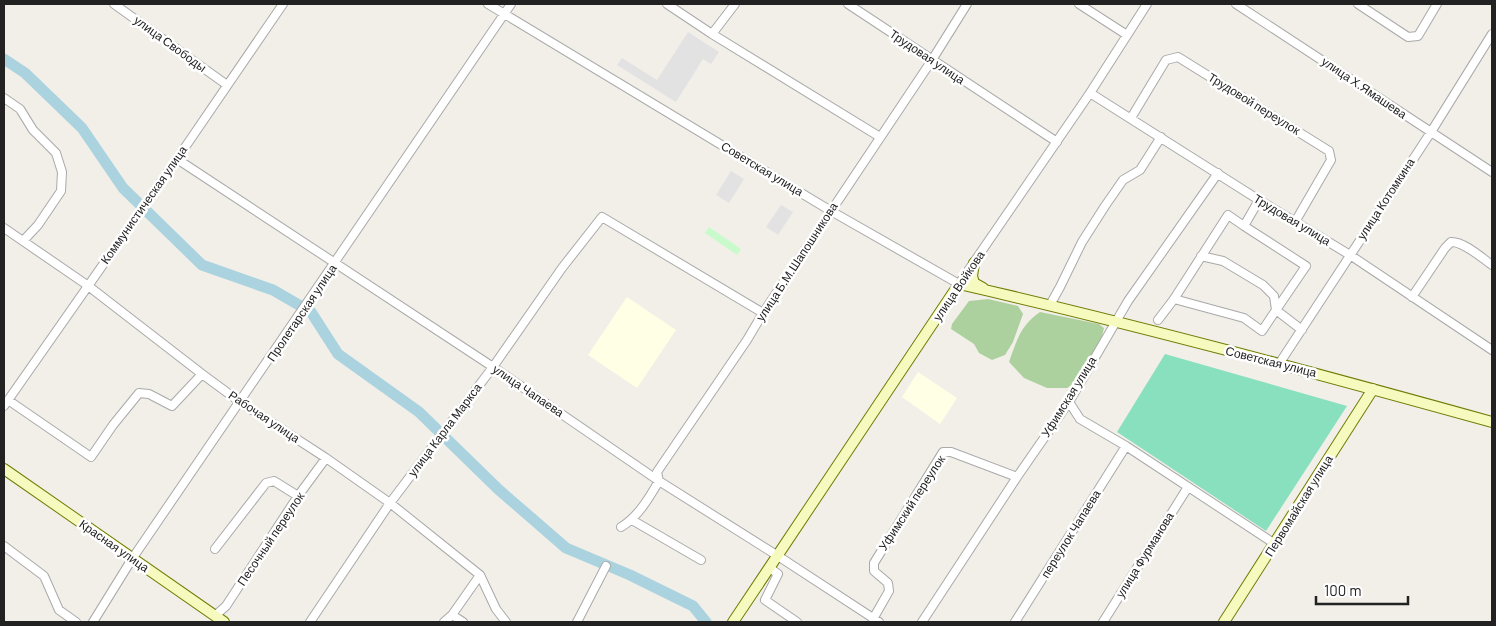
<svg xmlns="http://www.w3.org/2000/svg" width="1496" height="626" viewBox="0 0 1496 626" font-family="Barlow,sans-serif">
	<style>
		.education { fill: #ffffe5 }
		.forest { fill: #add19e }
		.park { fill: #c8facc }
		.pitch { fill: #88e0be }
		.parking { fill: #e2e2e2 }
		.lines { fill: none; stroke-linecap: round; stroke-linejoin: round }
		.river { stroke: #aad3df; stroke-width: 11 }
		.street-casing { stroke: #a9a9a9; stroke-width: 10 }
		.secondary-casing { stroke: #707d05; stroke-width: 12 }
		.street { stroke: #fff; stroke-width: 8 }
		.secondary { stroke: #f7fabf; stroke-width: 10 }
		.labels { text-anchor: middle; stroke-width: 5; stroke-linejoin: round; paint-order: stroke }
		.street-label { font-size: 12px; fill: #222; stroke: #fff }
	</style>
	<rect width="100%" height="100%" fill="#f2efe9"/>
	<path class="education" d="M627,297L676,330L637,388L588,355Z
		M918,372L957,398L940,424L902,397Z"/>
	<path class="forest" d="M988,299L1018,306L1023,314L1013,342L1005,355L992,360L979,353L974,344L951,329L952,324L969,301Z
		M1040,312L1099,324L1104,328L1101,341L1079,381L1067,388H1047L1024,378L1009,362C1017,340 1020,326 1040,312Z"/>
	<path class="park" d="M709,227L741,249L737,255L705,233Z"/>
	<path class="pitch" d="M1165,354L1347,406L1266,531L1117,432Z"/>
	<path class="parking" d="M688,32L719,52L711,64L703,59L676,102L617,65L622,58L657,80Z
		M731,171L744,179L729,203L716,195Z
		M781,205L793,212L778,235L766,227Z"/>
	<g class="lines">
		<path class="river" d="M4,59L25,73L82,128L123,188L202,265L273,290L311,312L338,354L419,412L498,489L566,548L630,575L693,606L706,622"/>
		<g class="street-casing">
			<path id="street" d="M114,4L227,85
				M488,4L831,211L959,284L1090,93L1147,4
				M667,4L712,34L880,137
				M848,4L1057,142
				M1079,4L1127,35
				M1236,4L1492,172
				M1358,4L1408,37L1418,36L1437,4
				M712,34L735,4
				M1090,93L1259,200L1350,255L1492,350
				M4,98L20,109L33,130L56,153L62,172L61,191L38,225L23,241
				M1131,118L1166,60L1178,57L1329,151L1331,160L1295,222
				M177,159L493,367L659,481L778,556L879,622
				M1259,200L1244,226L1228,215L1174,299L1244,318L1262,331L1276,310L1302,330
				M1244,226L1306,266L1276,310
				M4,228L87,285L202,374L240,402L326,458L390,503L480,575L496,609L506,622
				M1201,256L1223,261L1263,285L1274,296L1276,310
				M1412,297L1445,248L1451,242C1463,241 1482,258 1492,265
				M1050,305L1060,287L1082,242L1105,206L1123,180L1140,170L1161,137
				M1158,320L1174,299
				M1279,364L1431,132L1492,34
				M8,400L91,457L113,425L139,393L149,394L172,406L202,374
				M1069,402L1080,419L1126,446L1275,544
				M4,406L177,159L283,4
				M632,520L701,560
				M621,527C638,517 649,498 659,481L657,472L747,340L763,313L932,60L967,4
				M4,546L44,576L59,610L76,622
				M215,549L266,483L274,481L298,496
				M770,568L778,574L765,600L797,622
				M212,614H217L226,606L298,496L326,458
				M452,615L463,622
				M873,619L889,591L888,583L874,571V563L943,452H951L1017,477
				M93,622L132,559L511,4
				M310,622L390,503L493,367L562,268L602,217L763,313
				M444,622L452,615L480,575
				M577,622L606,566
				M922,622L1017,477L1069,402L1128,301L1218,173
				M1015,622L1126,446
				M1103,622L1188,487"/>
		</g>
		<g class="secondary-casing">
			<path id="secondary" d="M974,263L972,276L974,283L983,288
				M4,469L224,622
				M733,622L959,284C1138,325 1315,373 1492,422
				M1224,622L1373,389"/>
		</g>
		<use href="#street" class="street"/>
		<use href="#secondary" class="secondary"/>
	</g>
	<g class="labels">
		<g class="street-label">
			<text transform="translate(170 44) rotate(36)" y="4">улица Свободы</text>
			<text transform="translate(927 57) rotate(34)" y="4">Трудовая улица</text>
			<text transform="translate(1364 88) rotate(34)" y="4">улица Х.Ямашева</text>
			<text transform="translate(1254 104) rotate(32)" y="4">Трудовой переулок</text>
			<text transform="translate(762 169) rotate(31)" y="4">Советская улица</text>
			<text transform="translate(1386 199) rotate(-57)" y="4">улица Котомкина</text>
			<text transform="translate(144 205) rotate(-55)" y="4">Коммунистическая улица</text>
			<text transform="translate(1292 220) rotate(31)" y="4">Трудовая улица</text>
			<text transform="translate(797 262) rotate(-57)" y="4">улица Б.М.Шапошникова</text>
			<text transform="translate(959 286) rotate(-56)" y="4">улица Войкова</text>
			<text transform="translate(302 313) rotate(-56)" y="4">Пролетарская улица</text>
			<text transform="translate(1271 362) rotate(14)" y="4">Советская улица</text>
			<text transform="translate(528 391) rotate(34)" y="4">улица Чапаева</text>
			<text transform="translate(1069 397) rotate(-58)" y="4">Уфимская улица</text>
			<text transform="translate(264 417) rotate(34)" y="4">Рабочая улица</text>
			<text transform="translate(445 430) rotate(-53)" y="4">улица Карла Маркса</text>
			<text transform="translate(912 503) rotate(-57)" y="4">Уфимский переулок</text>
			<text transform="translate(1299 506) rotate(-58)" y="4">Первомайская улица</text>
			<text transform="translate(1071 534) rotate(-58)" y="4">переулок Чапаева</text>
			<text transform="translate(271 539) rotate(-56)" y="4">Песочный переулок</text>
			<text transform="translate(114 546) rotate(35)" y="4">Красная улица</text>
			<text transform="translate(1145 555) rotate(-58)" y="4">улица Фурманова</text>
		</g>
	</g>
	<rect width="1496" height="626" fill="none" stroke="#222222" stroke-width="10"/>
	<path d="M1316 596v8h92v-8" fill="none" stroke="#222222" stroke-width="2.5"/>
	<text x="1324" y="596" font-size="15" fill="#222222" stroke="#ffffff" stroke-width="4" paint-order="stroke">100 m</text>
</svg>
